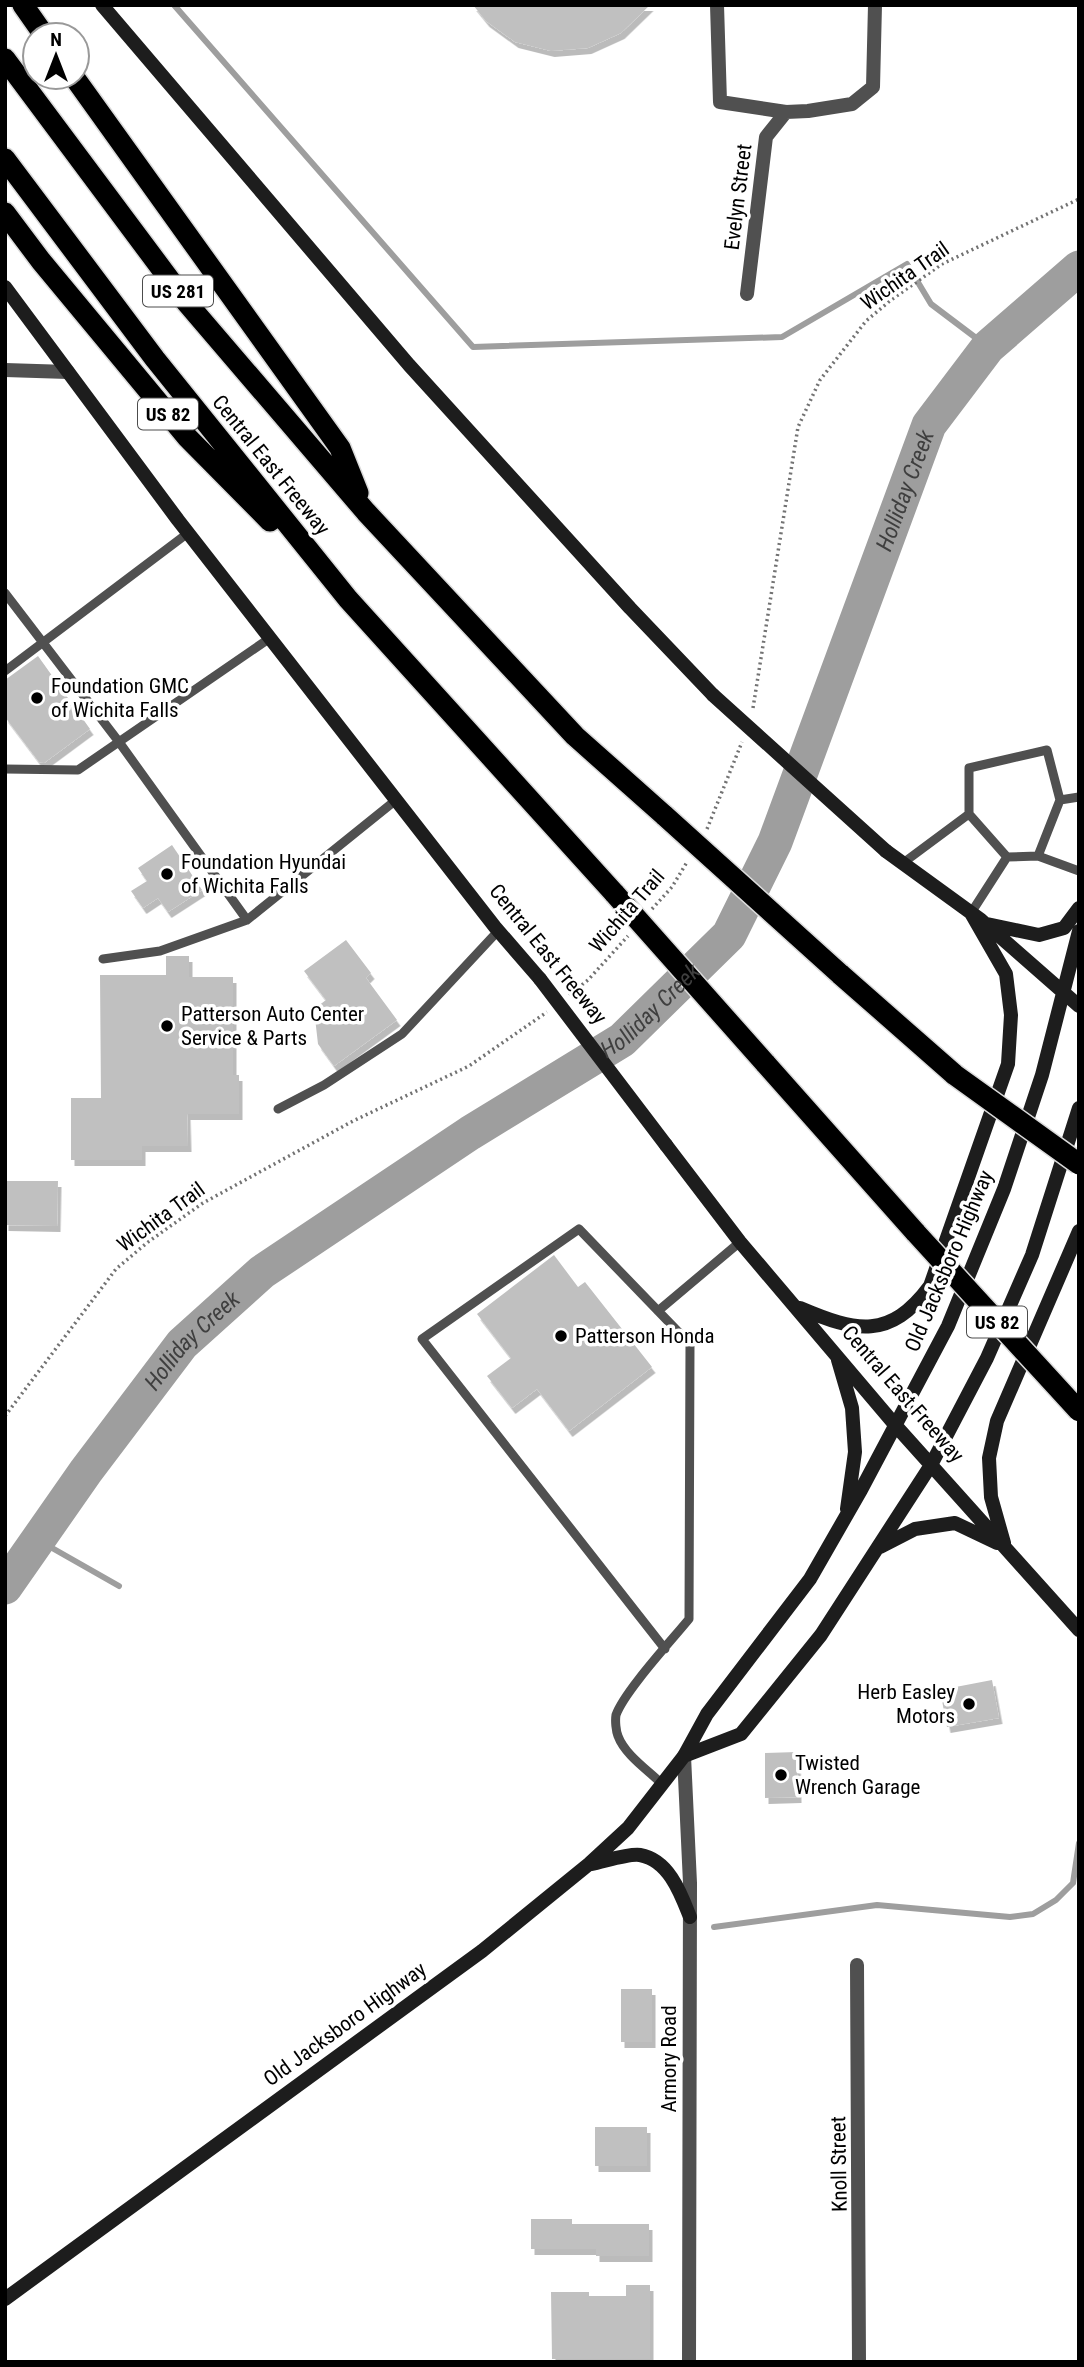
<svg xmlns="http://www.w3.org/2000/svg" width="1084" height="2367" viewBox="0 0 1084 2367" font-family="'Roboto Condensed',sans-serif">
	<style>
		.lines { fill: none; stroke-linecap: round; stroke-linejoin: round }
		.stream { stroke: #9e9e9e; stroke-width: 6 }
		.river { stroke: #9e9e9e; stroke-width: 35 }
		.building { fill: #c0c0c0; filter: url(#shadow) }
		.motorway-casing { stroke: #dbdbdb; stroke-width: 24 }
		.path { stroke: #727272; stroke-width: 3.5; stroke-dasharray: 2 3.5; stroke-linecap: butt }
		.service { stroke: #505050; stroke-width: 9 }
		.minor { stroke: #505050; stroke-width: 14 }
		.tertiary { stroke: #505050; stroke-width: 14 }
		.secondary { stroke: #1d1d1d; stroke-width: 14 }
		.motorway { stroke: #000; stroke-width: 21 }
		.motorway-bridge-casing { stroke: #dbdbdb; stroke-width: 24; stroke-linecap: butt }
		.secondary-bridge { stroke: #1d1d1d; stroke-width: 14 }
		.motorway-bridge { stroke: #000; stroke-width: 21 }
		.poi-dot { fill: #000; stroke: #fff; stroke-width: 2.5 }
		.labels { text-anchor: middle; stroke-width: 7; stroke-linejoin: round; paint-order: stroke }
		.shield { fill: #fff; stroke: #4c4c4c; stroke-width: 2 }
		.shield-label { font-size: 19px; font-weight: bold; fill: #000 }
		.street-label { font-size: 21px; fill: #000; stroke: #fff }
		.poi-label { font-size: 21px; fill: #000; stroke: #fff; text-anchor: start }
		.water-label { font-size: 23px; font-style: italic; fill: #3f3f3f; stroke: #fff }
	</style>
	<defs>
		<filter id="shadow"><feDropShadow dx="3.5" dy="6" stdDeviation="0" flood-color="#0004"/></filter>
	</defs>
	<rect width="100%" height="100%" fill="#fff"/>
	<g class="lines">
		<path class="stream" d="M174,5L473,347L782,337L907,264L931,304L988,347
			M38,1540L119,1586
			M714,1927L877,1905L1010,1917L1033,1914L1056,1900L1073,1883L1079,1843"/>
		<path class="river" id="s1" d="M5,1587L86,1471L182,1344L262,1272L470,1133L622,1040L729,935L775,842L929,425L988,347L1079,268"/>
	</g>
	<path class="building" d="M473,5H650L621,33L588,48L551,51L515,42L486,21Z
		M38,656L90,729L44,763L39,762L5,717V680Z
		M172,845L202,890L168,912L158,898L143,908L131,891L147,881L138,868Z
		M346,940L371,973L366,978L397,1020L334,1066L318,1044L314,1009L326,1000L304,971Z
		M166,956H189V977H233V1075H239V1114H187L188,1146H142V1160H71V1098H101L100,975H166Z
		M5,1181H58L57,1226L5,1225Z
		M554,1255L578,1287L585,1282L652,1367L569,1431L537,1389L512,1408L487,1376L511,1358L477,1314Z
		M992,1680L999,1718L947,1727L940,1690Z
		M797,1752L798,1797L765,1798V1753Z
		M621,1989H652V2042H621Z
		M595,2127H647V2166H595Z
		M531,2219H572V2224H649V2256H596V2249H531Z
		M626,2285H650V2359H552L551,2292H589V2296H626Z"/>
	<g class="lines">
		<g class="motorway-casing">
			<path id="motorway" d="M23,5L44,35
				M5,59L187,303L366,512L575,736L665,816
				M74,77L340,448L358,493
				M5,159L155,359L348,599L615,894
				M5,213L41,261L187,437L270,521
				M840,974L955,1075
				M765,1063L916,1233"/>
		</g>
		<path class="path" d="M753,708L798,427L820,380L866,321L891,300L942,264L1079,199
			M707,829L742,742
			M652,909L672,887L687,862
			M569,995L588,980L628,936
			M5,1416L116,1269L148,1242L203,1203L353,1121L469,1066L547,1012"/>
		<path class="service" d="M5,593L119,742L247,920
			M5,671L188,533
			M5,769L78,770L270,638
			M969,814L1007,857L1038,856L1060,800
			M1038,856L1079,871
			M903,863L969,814V768L1047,750L1060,800L1079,797
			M971,913L1007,857
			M103,959L160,951L247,920L396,800
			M278,1109L324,1085L402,1034L498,931
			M658,1311L740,1242
			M662,1784C648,1770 625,1755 618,1736C616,1731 615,1721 616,1715C624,1692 671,1641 689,1619L690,1344L579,1229L422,1339L665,1649"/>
		<path class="minor" d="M717,5L720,102L786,112L808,111L852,104L873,87L875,5
			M747,294L766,137L786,112
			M5,370L68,372
			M857,1965L859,2362"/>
		<path class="tertiary" d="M684,1756L690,1883L689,2362"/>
		<path class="secondary" d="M102,5L409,365L630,608L713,695
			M5,287L178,520L495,927L540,979
			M886,851L981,920L1079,1006
			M987,924L1039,935L1064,928L1079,908
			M666,1145L740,1242L896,1426L1079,1630
			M800,1308C856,1332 890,1340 930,1286L1008,1064L1011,1015L1006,974L971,913
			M838,1360L852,1408L855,1452L847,1509
			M1004,1543L991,1497L989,1458L997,1421L1079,1231
			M880,1547L915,1529L955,1523L997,1543
			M684,1756L741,1734L821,1635L931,1465L987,1358L1032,1255L1079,1108
			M591,1864C603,1862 629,1853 640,1855C669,1860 681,1894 690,1917
			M5,2299L482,1951L589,1864L628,1828L684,1756L707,1714L810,1579L861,1490L948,1326L1004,1189L1042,1075L1079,931"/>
		<use href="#motorway" class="motorway"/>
		<g class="motorway-bridge-casing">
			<path id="motorway-bridge" d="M665,816L840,974
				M615,894L765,1063
				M955,1075L1079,1164
				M916,1233L1079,1411"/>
		</g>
		<path class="secondary-bridge" d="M713,695L886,851
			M540,979L666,1145"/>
		<use href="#motorway-bridge" class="motorway-bridge"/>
	</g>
	<g class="poi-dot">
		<circle cx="37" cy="698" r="7"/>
		<circle cx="167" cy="874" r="7"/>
		<circle cx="167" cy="1026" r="7"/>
		<circle cx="561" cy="1336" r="7"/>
		<circle cx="969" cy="1704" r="7"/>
		<circle cx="781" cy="1775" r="7"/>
	</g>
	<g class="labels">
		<g class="shield">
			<rect x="143" y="275.5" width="70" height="31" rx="5"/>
			<rect x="138" y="398.5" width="60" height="31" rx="5"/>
			<rect x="967" y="1306.5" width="60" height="31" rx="5"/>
		</g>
		<g class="shield-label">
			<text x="178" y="298">US 281</text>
			<text x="168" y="421">US 82</text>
			<text x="997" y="1329">US 82</text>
		</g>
		<g class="street-label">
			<text transform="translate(738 197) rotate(-83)" y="7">Evelyn Street</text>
			<text transform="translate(905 276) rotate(-35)" y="7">Wichita Trail</text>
			<text transform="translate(271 465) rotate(51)" y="7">Central East Freeway</text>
			<text transform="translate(627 911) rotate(-49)" y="7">Wichita Trail</text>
			<text transform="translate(548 954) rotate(51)" y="7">Central East Freeway</text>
			<text transform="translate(161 1217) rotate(-36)" y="7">Wichita Trail</text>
			<text transform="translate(949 1261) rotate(-67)" y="7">Old Jacksboro Highway</text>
			<text transform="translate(903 1394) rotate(49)" y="7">Central East Freeway</text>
			<text transform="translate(345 2024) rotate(-36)" y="7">Old Jacksboro Highway</text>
			<text transform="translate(669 2059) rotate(-90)" y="7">Armory Road</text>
			<text transform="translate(839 2164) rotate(-91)" y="7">Knoll Street</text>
		</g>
		<g class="poi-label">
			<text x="51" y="693">Foundation GMC<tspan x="51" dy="24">of Wichita Falls</tspan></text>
			<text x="181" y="869">Foundation Hyundai<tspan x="181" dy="24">of Wichita Falls</tspan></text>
			<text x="181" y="1021">Patterson Auto Center<tspan x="181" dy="24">Service &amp; Parts</tspan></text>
			<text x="575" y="1343">Patterson Honda</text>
			<text x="955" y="1699" text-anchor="end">Herb Easley<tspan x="955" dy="24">Motors</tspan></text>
			<text x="795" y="1770">Twisted<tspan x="795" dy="24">Wrench Garage</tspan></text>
		</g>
		<g class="water-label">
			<text dy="8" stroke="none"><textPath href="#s1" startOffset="1465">Holliday Creek</textPath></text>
			<text dy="8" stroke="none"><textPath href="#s1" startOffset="877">Holliday Creek</textPath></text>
			<text dy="8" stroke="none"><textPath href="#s1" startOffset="310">Holliday Creek</textPath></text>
		</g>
	</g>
	<rect width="1084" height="2367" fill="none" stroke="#000000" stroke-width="14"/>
	<g transform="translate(56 56)"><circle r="33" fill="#ffffff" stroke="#999999" stroke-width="2"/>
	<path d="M0-5L12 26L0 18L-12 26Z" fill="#000000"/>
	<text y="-10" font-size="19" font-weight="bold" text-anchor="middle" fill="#000000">N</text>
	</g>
</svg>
